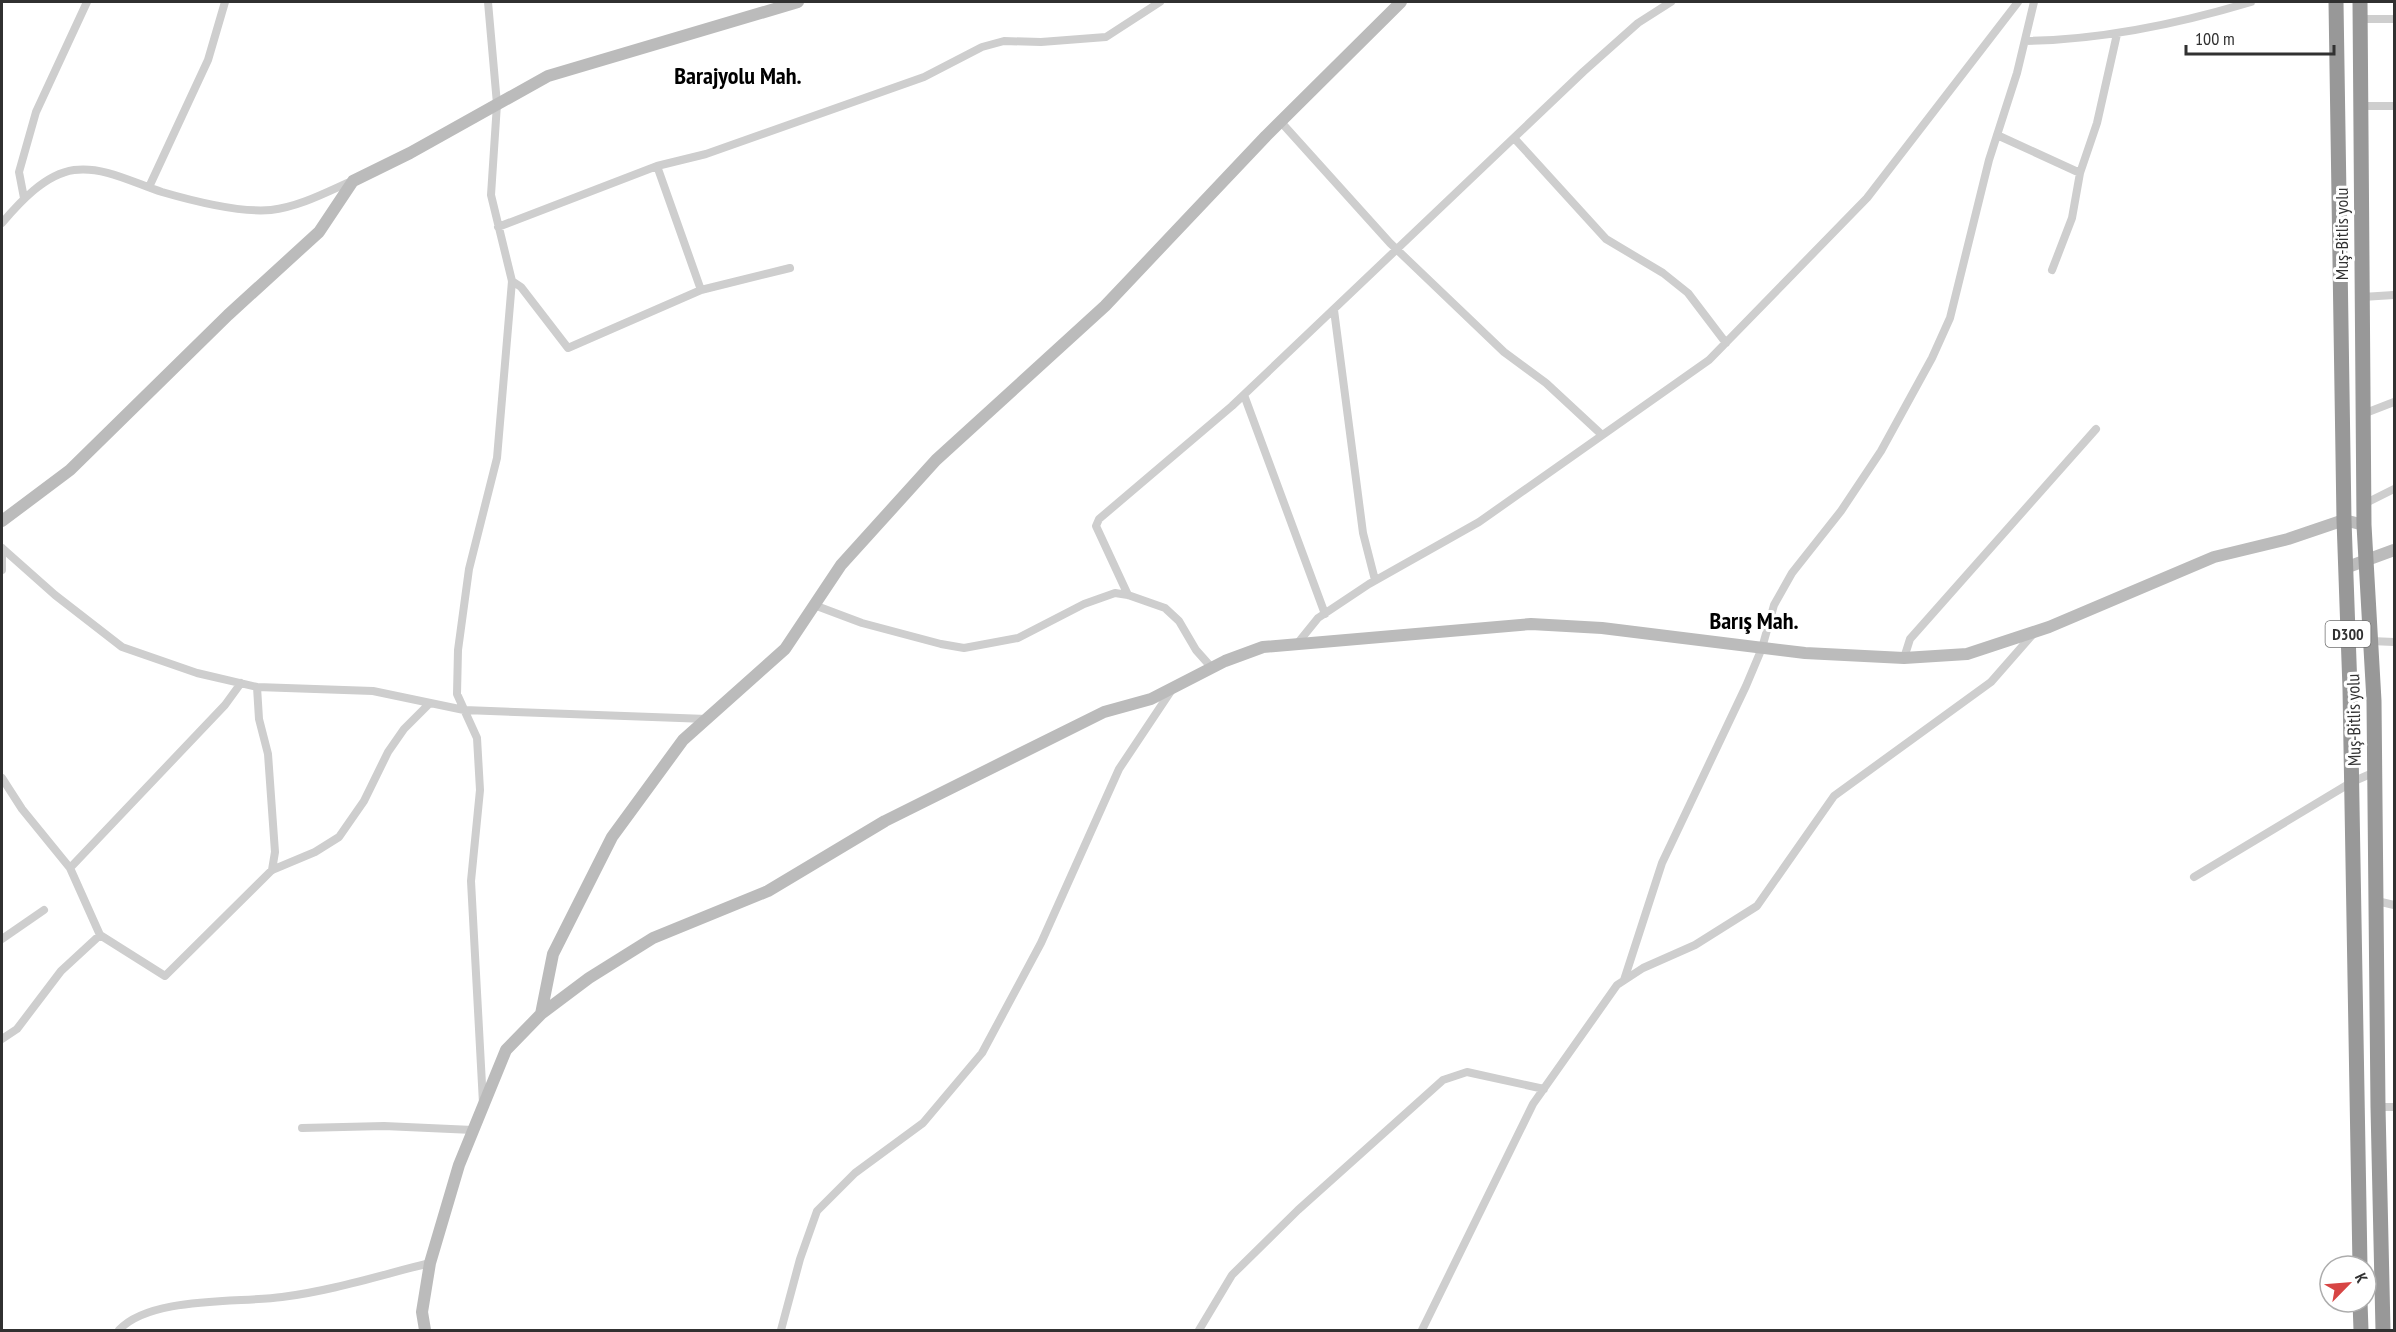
<svg xmlns="http://www.w3.org/2000/svg" width="2396" height="1332" viewBox="0 0 2396 1332" font-family="'PT Sans Narrow',sans-serif">
	<style>
		.lines { fill: none; stroke-linecap: round; stroke-linejoin: round }
		.street { stroke: #cecece; stroke-width: 8 }
		.secondary { stroke: #bbb; stroke-width: 12 }
		.highway { stroke: #989898; stroke-width: 15 }
		.labels { text-anchor: middle; stroke-width: 6; stroke-linejoin: round; paint-order: stroke }
		.shield { fill: #fff; stroke: #6f6f6f; stroke-width: 1.5 }
		.shield-label { font-size: 16px; font-weight: bold; fill: #313131 }
		.street-label { font-size: 18px; fill: #313131; stroke: #fff }
		.district-label { font-size: 24px; font-weight: bold; fill: #000; stroke: #fff }
	</style>
	<rect width="100%" height="100%" fill="#fff"/>
	<g class="lines">
		<path class="street" d="M2361,19H2394
			M2025,41C2102,40 2178,24 2251,2
			M2361,106H2394
			M1280,121L1390,243L1504,352L1546,383L1601,434
			M1997,135L2080,173
			M1514,138L1606,239L1663,273L1688,293L1726,343
			M657,166L701,290
			M149,187L208,60L225,2
			M24,198L19,172L36,112L87,2
			M2,223C19,203 45,174 74,170C104,166 134,183 162,192C193,201 239,213 271,210C299,207 327,192 352,181
			M498,227L657,166L706,154L924,77L982,47L1004,41L1041,42L1106,37L1160,2
			M2052,270L2072,218L2080,173L2097,123L2117,34
			M512,281L521,287L568,348L701,290L790,268
			M2362,297L2394,295
			M1334,310L1363,533L1375,580
			M1244,395L1325,614
			M2363,414L2394,402
			M2364,504L2394,489
			M2,548L55,595L122,647L197,673L257,687L373,691L464,710L707,719
			M2,570V548
			M1128,595L1096,526L1099,519L1232,406L1583,72L1638,23L1671,2
			M814,605L862,623L941,644L964,648L1018,638L1084,604L1115,593L1128,595L1165,608L1179,621L1196,650L1212,668
			M2371,641L2394,642
			M1297,644L1318,618L1369,584L1479,522L1709,360L1867,198L2018,2
			M1904,658L1910,639L2096,429
			M257,687L259,719L268,754L275,852L272,870
			M2,778L22,809L70,868L100,935L165,976L272,870L315,852L339,837L364,801L388,752L404,729L429,704
			M70,868L225,705L241,683
			M2194,877L2352,782L2375,772
			M2377,901L2394,905
			M2,939L44,910
			M1624,980L1662,863L1746,686L1762,648L1774,605L1792,573L1841,511L1881,451L1932,358L1950,318L1989,160L2017,73L2034,2
			M2,1039L17,1029L61,971L100,935
			M483,1103L471,881L480,790L477,738L457,694L458,650L469,569L497,458L512,281L491,195L497,104L488,2
			M2378,1107H2394
			M302,1128L384,1126L473,1130
			M119,1330C150,1296 238,1303 282,1297C331,1291 381,1275 430,1263
			M781,1330L800,1259L817,1211L855,1173L923,1123L982,1053L1041,943L1119,769L1173,688
			M1199,1330L1232,1275L1298,1210L1443,1080L1467,1072L1544,1089
			M1422,1330L1533,1104L1617,985L1643,968L1695,945L1757,906L1834,796L1991,682L2034,633"/>
		<path class="secondary" d="M2,521L70,470L228,315L319,232L353,181L410,153L548,76L798,2
			M2345,568L2394,550
			M541,1014L553,954L612,837L683,740L785,649L841,565L936,460L1105,306L1266,136L1401,2
			M425,1330L422,1312L430,1263L459,1165L506,1050L541,1014L589,978L653,938L768,891L885,821L1104,712L1151,699L1225,661L1263,647L1531,624L1602,628L1805,653L1904,658L1967,654L2049,627L2214,557L2288,539L2344,520L2364,525"/>
		<path class="highway" d="M2336,2L2344,520L2350,689L2360,1266
			M2360,2L2364,525L2374,701L2378,1107L2383,1330
			M2360,1302L2361,1330"/>
	</g>
	<g class="labels">
		<rect class="shield" x="2325.5" y="621" width="45" height="26" rx="4.5"/>
		<g class="shield-label">
			<text x="2348" y="640">D300</text>
		</g>
		<g class="street-label">
			<text transform="translate(2342 234) rotate(-90)" y="6">Muş-Bitlis yolu</text>
			<text transform="translate(2354 720) rotate(-91)" y="6">Muş-Bitlis yolu</text>
		</g>
		<g class="district-label">
			<text x="738" y="84">Barajyolu Mah.</text>
			<text x="1754" y="629">Barış Mah.</text>
		</g>
	</g>
	<rect width="2396" height="1332" fill="none" stroke="#313131" stroke-width="6"/>
	<g transform="translate(2348 1284) rotate(65)"><circle r="28" fill="#ffffff" stroke="#adadad" stroke-width="1.5"/>
	<path d="M0-4.5L10 22L0 15L-10 22Z" fill="#d74544"/>
	<text y="-9" font-size="16" font-weight="bold" text-anchor="middle" fill="#313131">K</text>
	</g>
	<path d="M2186 45v9h148v-9" fill="none" stroke="#313131" stroke-width="3"/>
	<text x="2195" y="45" font-size="18" fill="#313131" stroke="#ffffff" stroke-width="4.5" paint-order="stroke">100 m</text>
</svg>
